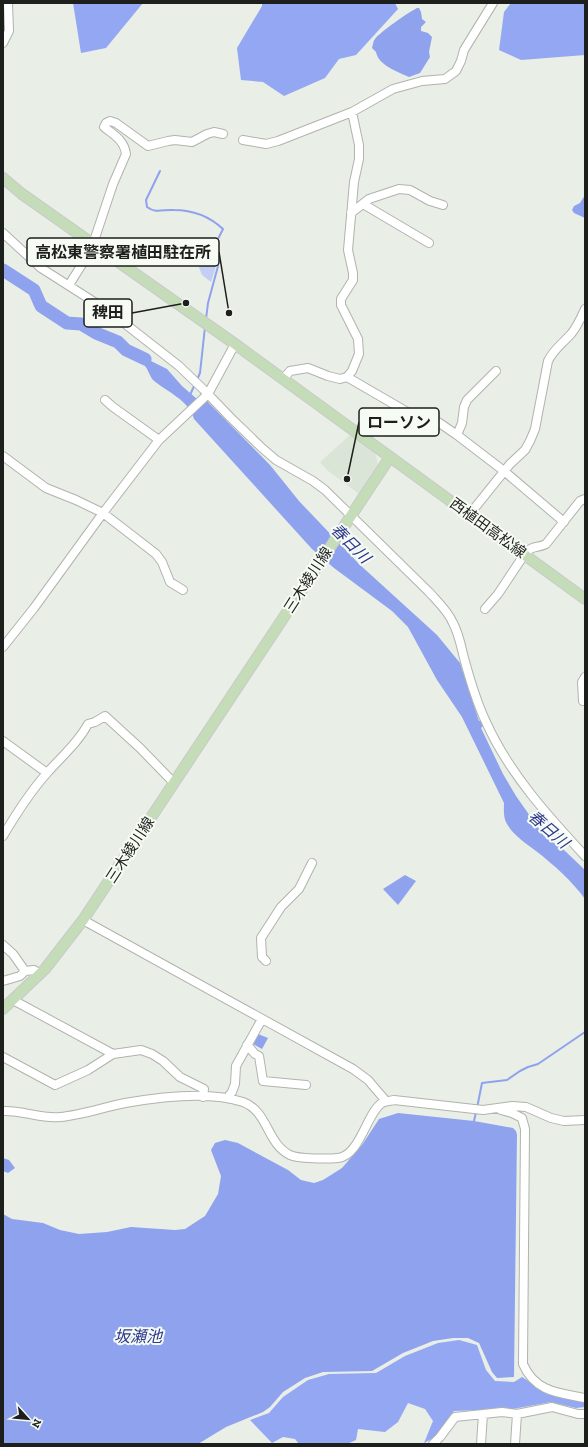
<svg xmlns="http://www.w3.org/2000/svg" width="588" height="1447" viewBox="0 0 588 1447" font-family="'Zilla Slab','Noto Sans JP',serif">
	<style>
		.built { fill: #dbe5d7 }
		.green { fill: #c2cef5 }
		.forest { fill: #94a7f3 }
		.water { fill: #8fa2ed }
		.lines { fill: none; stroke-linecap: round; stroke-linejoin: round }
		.stream { stroke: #8fa2ed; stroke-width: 2 }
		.river { stroke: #8fa2ed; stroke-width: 13 }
		.minor-casing { stroke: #afb4ad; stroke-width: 10 }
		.major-casing { stroke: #c9c9c9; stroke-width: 12 }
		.minor { stroke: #fff; stroke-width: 8 }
		.major { stroke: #c4ddb8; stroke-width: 10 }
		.labels { text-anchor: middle; stroke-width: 4; stroke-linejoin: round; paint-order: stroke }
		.street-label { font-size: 15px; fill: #1d1f1c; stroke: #f6fbf4 }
		.water-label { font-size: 16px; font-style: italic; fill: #2d388e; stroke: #f6fbf4 }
		.leader { fill: none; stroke: #1d1f1c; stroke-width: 1.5 }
		.callout-dot { fill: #1d1f1c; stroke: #f6fbf4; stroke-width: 1.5 }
		.callout { fill: #f6fbf4; stroke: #1d1f1c; stroke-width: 1.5 }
		.callout-label { font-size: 16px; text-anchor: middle; font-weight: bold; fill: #1d1f1c }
	</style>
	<rect width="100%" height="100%" fill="#e9eee7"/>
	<path class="built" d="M351,434L375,452L378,464L359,494L327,470L320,462Z"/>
	<path class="green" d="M197,248L215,250L216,266L211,282L202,275L193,252Z"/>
	<path class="forest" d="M73,3H143L106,48L81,53Z
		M262,3H395L398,9L356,55L339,59L325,78L284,96L263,82L241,80L237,48L262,6Z
		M511,3H585V55L521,60L499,50L504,12Z
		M459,1340L477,1345L486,1370L495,1381L514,1382L522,1377L548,1393L585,1402V1407L576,1408L551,1402L513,1409L454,1411L435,1437L424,1443L433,1421L425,1409L408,1403L398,1422L385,1432L358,1429L356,1440L347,1444H299L295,1439L283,1437L272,1443L250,1420L269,1413L283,1397L308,1380L329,1374L376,1373L405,1356L438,1343Z"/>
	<path class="water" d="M417,8H419L421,12L422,19L426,22L421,27V31L428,33L432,37L429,52L430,57L420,73L409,77C398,72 378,65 376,52L372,48C373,45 373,41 375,39C380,32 409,12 417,8Z
		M585,195V218L574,213L572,210L574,206L580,203Z
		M127,349L167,369L182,386L197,399L208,402L270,465L299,501L359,564L437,635L460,663L479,721L481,720L483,726L481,728L503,774L516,796L544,836L564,850L585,870V899C572,881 554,865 536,851C526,843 514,836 507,824C503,817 504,811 504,803L462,717L437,680L408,627L392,611L334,568L312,549L194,419C189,400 167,392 153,380C149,375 148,368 143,364C138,358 132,355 127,349Z
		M405,875L416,881L398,905L383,889Z
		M258,1034L268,1038L262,1049L253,1044Z
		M398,1113L474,1121L513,1128L516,1131L517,1135L514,1377L497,1378L492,1372L479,1343L468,1338H453L433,1341L403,1353L372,1371L323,1372L305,1378L283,1392L270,1407L263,1412L226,1427L198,1444H3V1214L12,1219L43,1223L60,1230L79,1234L107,1232L131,1227L175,1230L185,1229L205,1216L218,1194L221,1176L211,1150L215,1143L225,1140L238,1143L288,1170L301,1180L314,1183L323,1180L342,1168L362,1145L379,1119Z
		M3,1158L9,1160L15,1168L8,1173L3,1171Z"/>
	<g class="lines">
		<path class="stream" d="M160,171L146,200L147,207C156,214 164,209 174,210C192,210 209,216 223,229L218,239L216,249L218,266L208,303L206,319
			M197,380L200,373L205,327
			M190,395L195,384
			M477,1108L482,1083L507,1080L520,1071L528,1067L538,1064L585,1032
			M474,1121L476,1112"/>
		<path class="river" d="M3,270L34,290L41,306L67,323L81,324L96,333L118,342L126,350L145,359"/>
		<g class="minor-casing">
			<path id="minor" d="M3,43L9,31L8,3
				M243,140L266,144L278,141L352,112L393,89L422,81L445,79L456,71L461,61L464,50L493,3
				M363,204L429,243
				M351,213L369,199L399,189L410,190L430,201L443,205
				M3,233L41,268L110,312L179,366L203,389L230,417L262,448L276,460L313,481L325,490L429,592C438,602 448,611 453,623C459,634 461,646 464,658C470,680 476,701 486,722C509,773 547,815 585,856
				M93,244L113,184L126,154C124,140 114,135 104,127L106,123L110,121L116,123L148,146L168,141L175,140L192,142L207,134L214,132L223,134
				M69,285L94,245
				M347,377L409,413L438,422L457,435L504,471L564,522
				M283,379L290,371L308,368L328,376L340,379L347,377L352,371L359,354L358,339L341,305V299L353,280V273L348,250L354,182L359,159V145L352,112
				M105,400L113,407L159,440
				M457,435L462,423L464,407L467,400L496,371
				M3,456L46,488L76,500L103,513L156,554L162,562L170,582L183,590
				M469,515L510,464L525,450L530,441L535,429L548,361C554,349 562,344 571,334C577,327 581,318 585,309
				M485,609L498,594L524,555C533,544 536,549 546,544L580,501L585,499
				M3,647L34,608L103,513L159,440L208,394L235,344
				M583,701L582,682L585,677
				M3,741L47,773
				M3,836C16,814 30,792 47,773C61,757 78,743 88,724L95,722L105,716L140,748L174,783
				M83,920L353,1069L368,1080L386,1101
				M3,945L13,954L25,971L34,970L40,974
				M266,961L262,957L261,938L281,907L299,889L312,863
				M3,981L20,976L25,971
				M13,1000L113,1054L141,1050L152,1054L163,1061L180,1077L204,1089L203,1097
				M247,1045L255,1054L259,1056L263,1081L306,1085
				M3,1057L55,1085L88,1070L113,1054
				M227,1098L232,1092L235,1084L236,1066L262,1019
				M501,1110L512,1113L522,1118L525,1129L523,1364C535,1392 559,1393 585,1398
				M3,1111C22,1110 41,1119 60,1117C82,1115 104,1107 125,1103C159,1097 211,1091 243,1102C268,1111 267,1144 290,1155C298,1159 328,1159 338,1158C360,1156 367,1112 382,1103C386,1101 390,1101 394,1100L483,1110L512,1106L526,1107L551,1118L564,1121L585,1120
				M433,1444L440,1437L455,1417L502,1412L517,1414L552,1407L578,1414H585
				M481,1444L483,1414
				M515,1444L517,1414"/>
		</g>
		<g class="major-casing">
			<path id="major" d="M3,178L22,194L235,344L585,599
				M3,1009L45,969L83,920L390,457"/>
		</g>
		<use href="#minor" class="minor"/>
		<use href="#major" class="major"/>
	</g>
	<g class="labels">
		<g class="street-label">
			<text transform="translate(488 528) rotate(36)" y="5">西植田高松線</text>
			<text transform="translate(308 580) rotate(-57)" y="5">三木綾川線</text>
			<text transform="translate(130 850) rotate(-57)" y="5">三木綾川線</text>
		</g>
		<g class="water-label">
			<text transform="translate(351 543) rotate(45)" y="6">春日川</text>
			<text transform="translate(549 829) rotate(41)" y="6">春日川</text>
			<text x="138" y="1342">坂瀬池</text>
		</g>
	</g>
	<path class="leader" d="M229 313L219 252M186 303L132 313M347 479L359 422"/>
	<g class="callout-dot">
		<circle cx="229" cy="313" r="4"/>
		<circle cx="186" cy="303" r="4"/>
		<circle cx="347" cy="479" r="4"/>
	</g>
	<g class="callout">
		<rect x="27" y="238" width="192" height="28" rx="4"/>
		<rect x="84" y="299" width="48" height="28" rx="4"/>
		<rect x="359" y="408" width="80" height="28" rx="4"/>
	</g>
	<g class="callout-label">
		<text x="123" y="258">高松東警察署植田駐在所</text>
		<text x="108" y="318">稗田</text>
		<text x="399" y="428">ローソン</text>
	</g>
	<rect width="588" height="1447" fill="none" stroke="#1d1f1c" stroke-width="8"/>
	<g transform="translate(28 1419) rotate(117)" stroke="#f6fbf4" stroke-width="3" paint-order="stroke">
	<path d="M0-3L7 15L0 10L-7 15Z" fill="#1d1f1c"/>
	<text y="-6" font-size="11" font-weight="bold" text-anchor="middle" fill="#1d1f1c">N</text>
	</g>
</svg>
